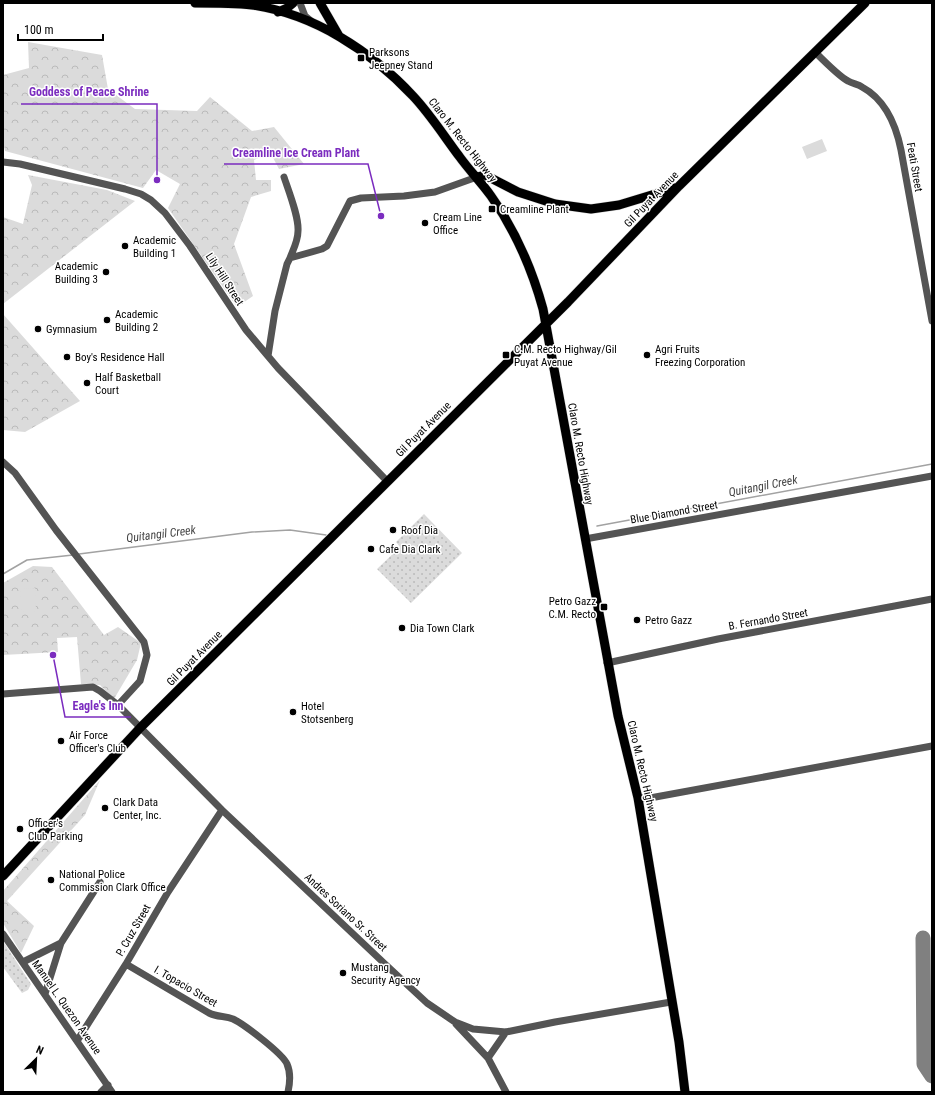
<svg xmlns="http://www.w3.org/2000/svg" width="935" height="1095" viewBox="0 0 935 1095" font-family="'Roboto Condensed',sans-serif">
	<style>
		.green { fill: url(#green-dots) }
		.forest { fill: url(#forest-crowns) }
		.pitch { fill: #dbdbdb }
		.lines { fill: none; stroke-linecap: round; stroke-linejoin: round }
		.stream { stroke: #a2a2a2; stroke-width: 1.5 }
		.taxiway { stroke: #808080; stroke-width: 15 }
		.major-casing { stroke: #dbdbdb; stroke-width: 10 }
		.minor { stroke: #545454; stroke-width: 7 }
		.major { stroke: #000; stroke-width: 9 }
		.poi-dot { fill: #000; stroke: #fff; stroke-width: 1.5 }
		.labels { text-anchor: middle; stroke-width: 3; stroke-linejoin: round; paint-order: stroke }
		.poi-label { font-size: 11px; fill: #000; stroke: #fff; text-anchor: start }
		.street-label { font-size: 11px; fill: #000; stroke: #fff }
		.water-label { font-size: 12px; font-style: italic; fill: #434343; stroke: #fff }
		.leader { fill: none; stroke: #7b2cbf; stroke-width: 1.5 }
		.callout-dot { fill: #7b2cbf; stroke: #fff; stroke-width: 1.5 }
		.callout-label { font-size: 12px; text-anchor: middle; font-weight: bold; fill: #7b2cbf; stroke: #fff; stroke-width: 3; stroke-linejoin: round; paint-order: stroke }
	</style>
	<defs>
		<pattern id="green-dots" width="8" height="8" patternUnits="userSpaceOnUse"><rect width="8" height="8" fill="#dbdbdb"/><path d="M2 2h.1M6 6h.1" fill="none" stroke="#bababa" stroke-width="1.8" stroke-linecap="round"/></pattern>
		<pattern id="forest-crowns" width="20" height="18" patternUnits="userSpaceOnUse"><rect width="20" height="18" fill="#dbdbdb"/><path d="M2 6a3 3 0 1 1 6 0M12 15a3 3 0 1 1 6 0" fill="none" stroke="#bababa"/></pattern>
	</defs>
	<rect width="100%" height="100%" fill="#fff"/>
	<path class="green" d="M424,514L462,553L411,603L377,569L400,547L396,542Z
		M3,941L31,984L28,990L22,993L3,967Z"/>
	<path class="forest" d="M28,42L102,55L108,89L135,109L197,111L210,97L252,131L274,127L304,164L279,169L270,152L254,160L256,180H271V191L251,197L234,244L253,296L237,307L168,208L180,184L156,170L143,188L5,151L3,140V75L29,68Z
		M28,175L107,190L135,201L3,304V217L23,224L32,185Z
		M3,314L80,401L25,432L3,430Z
		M33,566L52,567L104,635L118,627L141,643L137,660L114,699L100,685L81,684L77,637L57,638L58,652L3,655V583Z
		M100,780L85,815L7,901L34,926L21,953L3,923V891Z"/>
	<path class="pitch" d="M822,139L827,151L807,159L802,147Z
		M35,588L36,611L22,612L20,589Z"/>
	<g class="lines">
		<path class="stream" d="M597,526L932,464
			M79,554L252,532L290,530L326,535
			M3,574L27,560L73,555"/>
		<path class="taxiway" d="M923,938L924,1064L932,1076"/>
		<g class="major-casing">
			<path id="major" d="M195,3C214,3 233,3 252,5C314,14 371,51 413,96C430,114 444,136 459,156C469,170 481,182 491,196C515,230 532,269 543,309L618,716L638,798L679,1042L685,1092
				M320,3L339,36
				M278,12L287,8L293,3
				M477,177L485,175L518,192L555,204L591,209L619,205L678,187
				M3,876L140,728L568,302L679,186L865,3"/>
		</g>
		<path class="minor" d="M300,3L305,16L311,21
			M816,53C823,60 840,77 848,81C853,84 858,84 862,87C886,100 896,125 901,150L932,321
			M3,162L20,164L125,189L141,194L151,200L165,213L190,246L246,330L278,368L387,481
			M284,177C289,192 299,217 298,231C298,241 293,250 290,258
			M268,356L275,311L287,264L290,258L322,249L327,246L350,201L361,198L404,196L435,192L477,177
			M3,462L15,473L56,530L144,642L147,655L140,681L118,705
			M585,539L932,476
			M607,663L718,639L932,599
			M3,694L93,687L100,691L118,705L222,810L386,965L427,1003L455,1022L473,1029L506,1032L555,1022L671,1002
			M638,798H650L932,746
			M3,934L112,1092
			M23,962L61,943
			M126,964L209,1013C217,1017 225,1016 233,1019C244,1024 283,1054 287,1064C291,1073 290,1083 288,1092
			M45,994L61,943L100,882
			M456,1024L488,1058L506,1092
			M77,1041L126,964L168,892L222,810
			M488,1058L506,1032
			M101,1092L108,1085"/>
		<use href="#major" class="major"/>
	</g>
	<g class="poi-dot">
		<rect x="357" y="54" width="8" height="8" rx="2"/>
		<rect x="488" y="205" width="8" height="8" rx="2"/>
		<circle cx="425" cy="223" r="4"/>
		<circle cx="125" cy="246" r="4"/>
		<circle cx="106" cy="272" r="4"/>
		<circle cx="107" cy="320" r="4"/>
		<circle cx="38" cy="329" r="4"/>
		<rect x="502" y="351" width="8" height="8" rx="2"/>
		<circle cx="647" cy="355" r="4"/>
		<circle cx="67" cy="357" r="4"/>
		<circle cx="87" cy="383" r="4"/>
		<circle cx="393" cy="530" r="4"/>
		<circle cx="371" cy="549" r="4"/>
		<rect x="600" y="603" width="8" height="8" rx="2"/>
		<circle cx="637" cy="620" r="4"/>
		<circle cx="402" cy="628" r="4"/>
		<circle cx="293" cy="712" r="4"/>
		<circle cx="61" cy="741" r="4"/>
		<circle cx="105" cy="808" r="4"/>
		<circle cx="20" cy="829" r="4"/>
		<circle cx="51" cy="880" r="4"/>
		<circle cx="343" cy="973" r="4"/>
	</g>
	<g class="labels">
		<g class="poi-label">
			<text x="369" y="56">Parksons<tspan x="369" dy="13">Jeepney Stand</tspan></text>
			<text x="500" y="213">Creamline Plant</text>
			<text x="433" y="221">Cream Line<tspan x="433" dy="13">Office</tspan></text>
			<text x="133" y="244">Academic<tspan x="133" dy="13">Building 1</tspan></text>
			<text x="98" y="270" text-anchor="end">Academic<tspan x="98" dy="13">Building 3</tspan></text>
			<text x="115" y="318">Academic<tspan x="115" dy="13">Building 2</tspan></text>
			<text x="46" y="333">Gymnasium</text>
			<text x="514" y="353">C.M. Recto Highway/Gil<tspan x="514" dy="13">Puyat Avenue</tspan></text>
			<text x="655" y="353">Agri Fruits<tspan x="655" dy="13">Freezing Corporation</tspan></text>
			<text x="75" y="361">Boy's Residence Hall</text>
			<text x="95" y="381">Half Basketball<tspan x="95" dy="13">Court</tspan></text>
			<text x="401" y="534">Roof Dia</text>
			<text x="379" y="553">Cafe Dia Clark</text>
			<text x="596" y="605" text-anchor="end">Petro Gazz<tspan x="596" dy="13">C.M. Recto</tspan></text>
			<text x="645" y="624">Petro Gazz</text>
			<text x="410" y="632">Dia Town Clark</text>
			<text x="301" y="710">Hotel<tspan x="301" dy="13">Stotsenberg</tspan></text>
			<text x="69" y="739">Air Force<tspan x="69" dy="13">Officer's Club</tspan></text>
			<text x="113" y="806">Clark Data<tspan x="113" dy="13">Center, Inc.</tspan></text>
			<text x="28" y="827">Officer's<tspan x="28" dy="13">Club Parking</tspan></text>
			<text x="59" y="878">National Police<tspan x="59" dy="13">Commission Clark Office</tspan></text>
			<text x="351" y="971">Mustang<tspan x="351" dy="13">Security Agency</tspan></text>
		</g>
		<g class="street-label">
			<text transform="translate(463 140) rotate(52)" y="4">Claro M. Recto Highway</text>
			<text transform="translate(915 167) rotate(80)" y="4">Feati Street</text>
			<text transform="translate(651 199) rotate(-46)" y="4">Gil Puyat Avenue</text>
			<text transform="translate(225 279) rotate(57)" y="4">Lily Hill Street</text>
			<text transform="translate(423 429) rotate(-45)" y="4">Gil Puyat Avenue</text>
			<text transform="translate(581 454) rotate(80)" y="4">Claro M. Recto Highway</text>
			<text transform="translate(674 512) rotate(-10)" y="4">Blue Diamond Street</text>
			<text transform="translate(768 619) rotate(-10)" y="4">B. Fernando Street</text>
			<text transform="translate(194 658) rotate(-45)" y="4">Gil Puyat Avenue</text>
			<text transform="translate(643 771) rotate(77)" y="4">Claro M. Recto Highway</text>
			<text transform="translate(346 912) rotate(43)" y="4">Andres Soriano Sr. Street</text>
			<text transform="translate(133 930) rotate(-60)" y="4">P. Cruz Street</text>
			<text transform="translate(186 986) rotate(30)" y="4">I. Topacio Street</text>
			<text transform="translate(67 1007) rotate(55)" y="4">Manuel L. Quezon Avenue</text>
		</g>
		<g class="water-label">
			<text transform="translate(763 486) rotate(-11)" y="4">Quitangil Creek</text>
			<text transform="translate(161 534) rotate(-7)" y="4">Quitangil Creek</text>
		</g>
	</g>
	<path class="leader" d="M157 180L157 104H21M381 216L368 164H224M53 655L65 717H131"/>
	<g class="callout-dot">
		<circle cx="157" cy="180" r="4"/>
		<circle cx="381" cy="216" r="4"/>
		<circle cx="53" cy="655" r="4"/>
	</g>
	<g class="callout-label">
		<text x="89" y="96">Goddess of Peace Shrine</text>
		<text x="296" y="157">Creamline Ice Cream Plant</text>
		<text x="98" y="710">Eagle's Inn</text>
	</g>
	<rect width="935" height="1095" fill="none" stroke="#000000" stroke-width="8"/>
	<g transform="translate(36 1059) rotate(24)" stroke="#ffffff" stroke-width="3" paint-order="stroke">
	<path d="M0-3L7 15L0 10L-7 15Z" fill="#000000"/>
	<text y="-6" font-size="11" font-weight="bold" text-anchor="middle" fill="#000000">N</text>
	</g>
	<path d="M18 34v6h85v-6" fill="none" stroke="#000000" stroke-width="2"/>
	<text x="24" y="34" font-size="12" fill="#000000" stroke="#ffffff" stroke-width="3" paint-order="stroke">100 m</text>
</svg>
